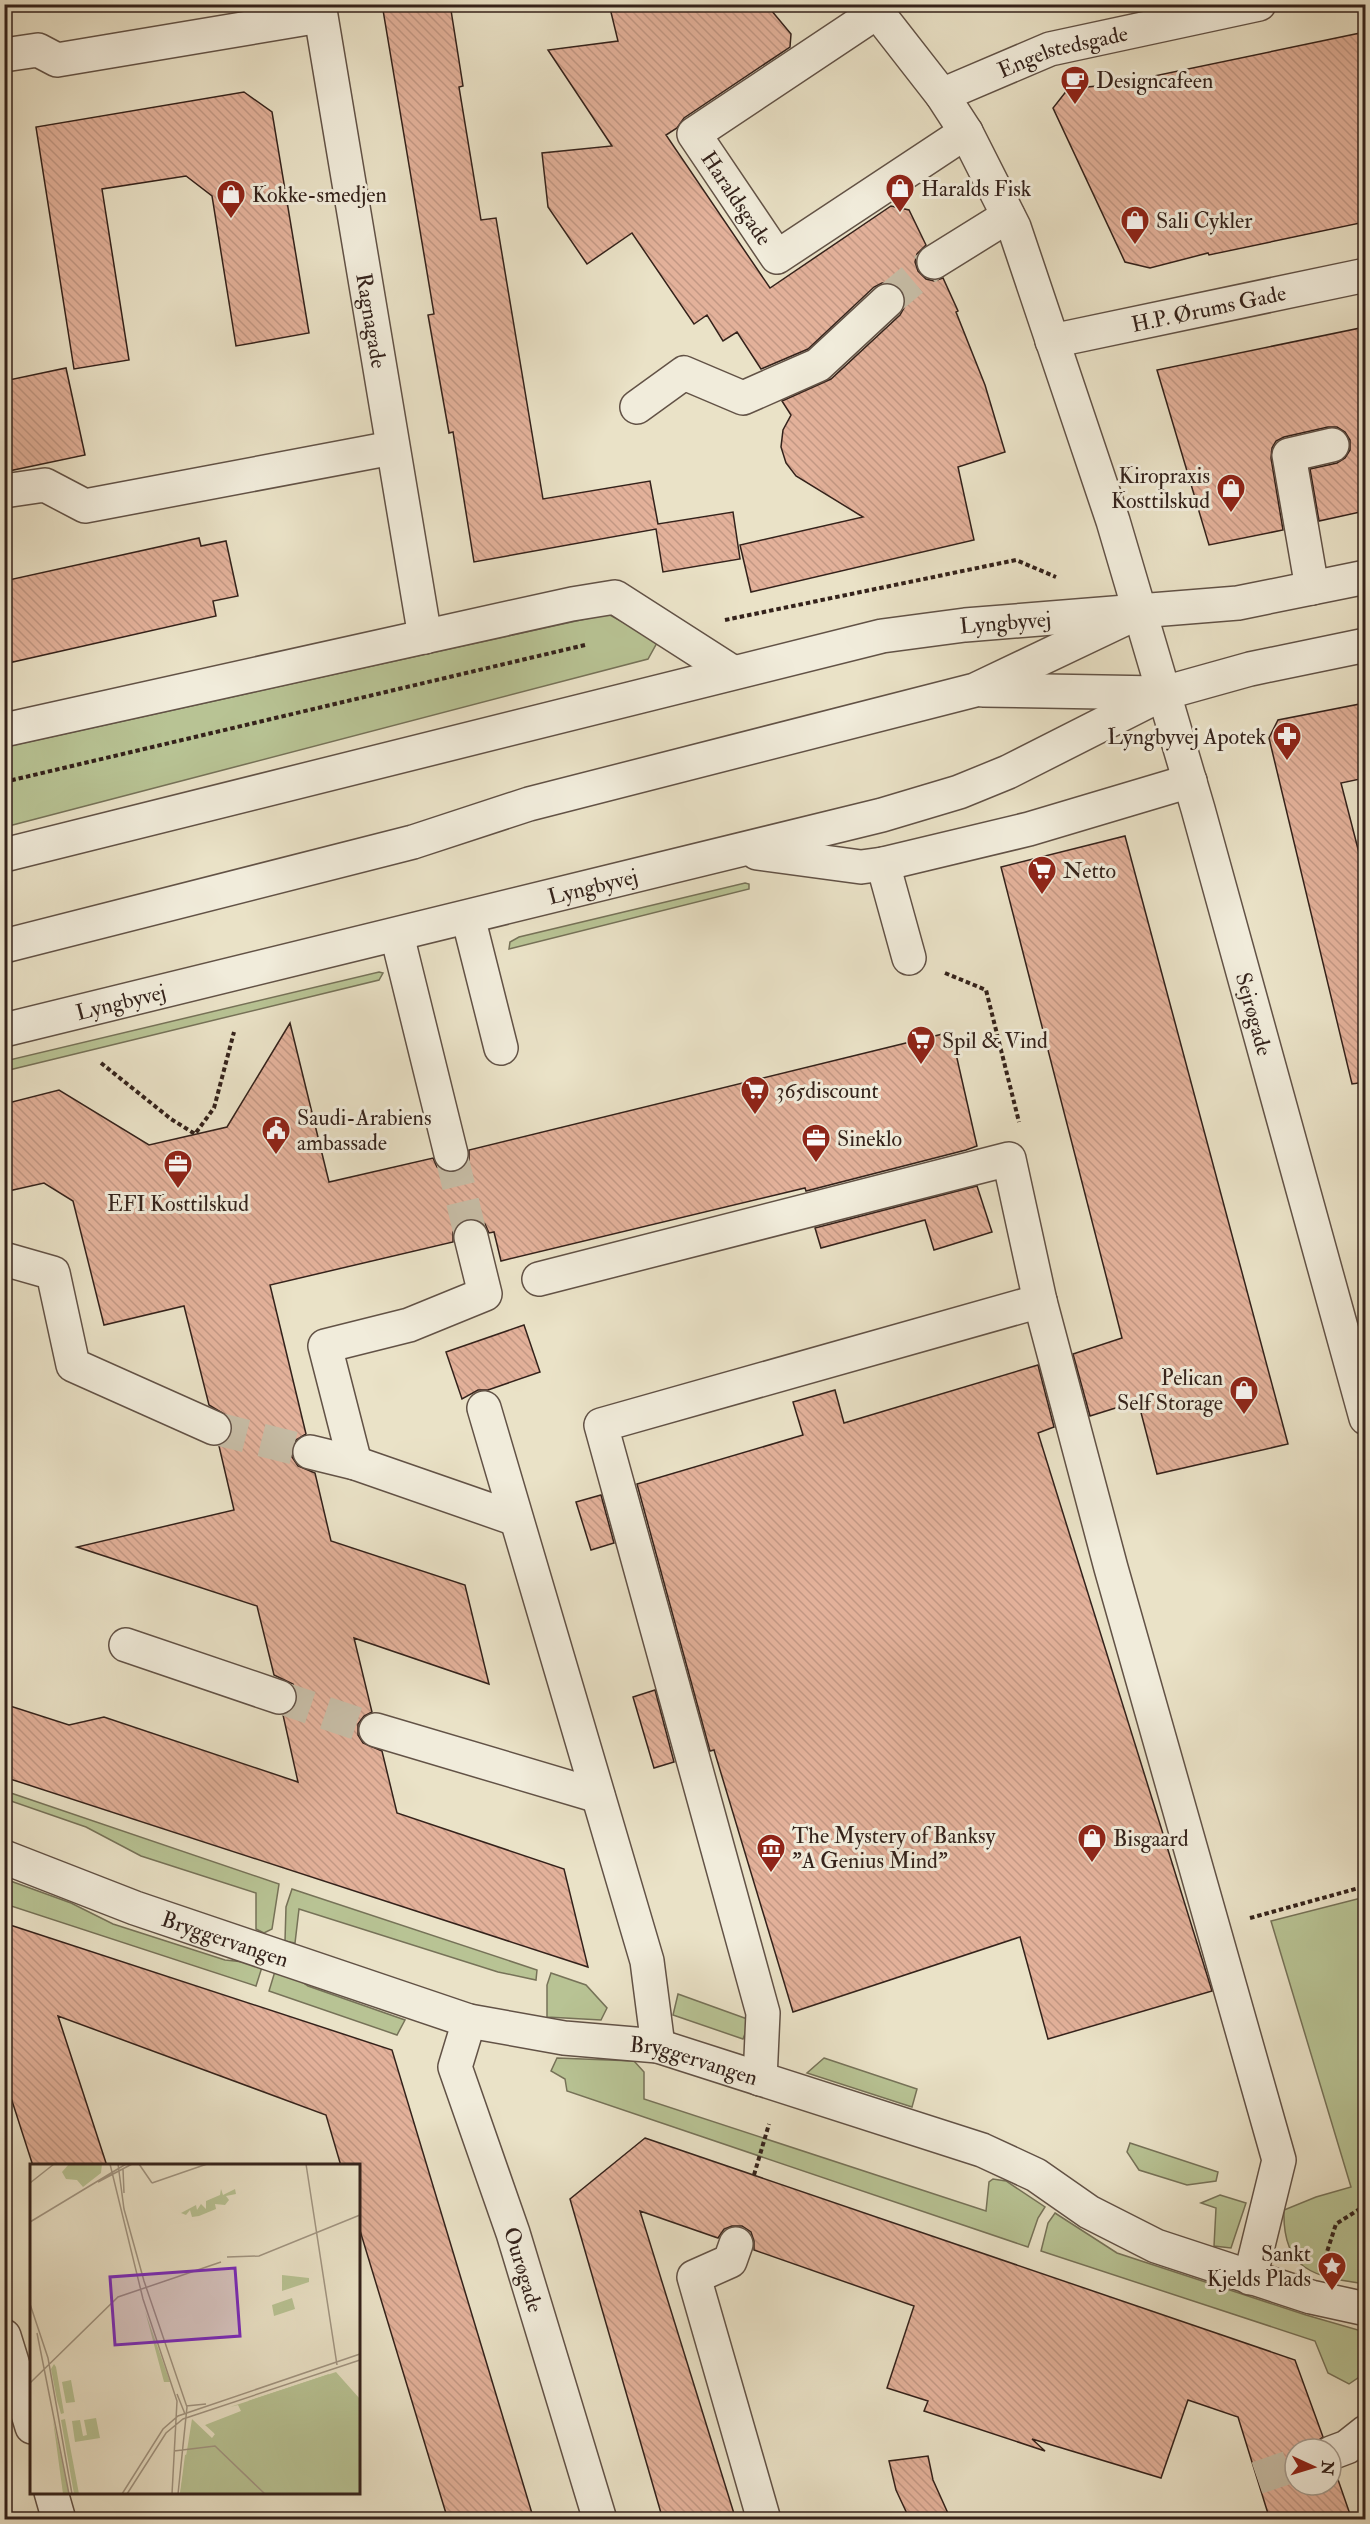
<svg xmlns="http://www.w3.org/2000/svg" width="1370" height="2524" viewBox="0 0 1370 2524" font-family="'IM FELL Double Pica',serif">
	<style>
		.green { fill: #b8c394; stroke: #767258; stroke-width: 1.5 }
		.building { fill: url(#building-back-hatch); stroke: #34221b; stroke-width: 1.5 }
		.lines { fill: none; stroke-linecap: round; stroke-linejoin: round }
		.minor-tunnel { stroke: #c6bca5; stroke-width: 33; stroke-dasharray: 33 16; stroke-linecap: butt }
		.minor-casing { stroke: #625246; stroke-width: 36 }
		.path { stroke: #34221b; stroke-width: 4; stroke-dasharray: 4.5 3; stroke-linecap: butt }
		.minor { stroke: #f1ecdb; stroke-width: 33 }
		.labels { text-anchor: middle; stroke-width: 6; stroke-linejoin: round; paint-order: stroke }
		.street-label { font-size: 22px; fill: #34221b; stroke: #f1ecdb }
		.poi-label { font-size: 22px; fill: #34221b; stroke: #f1ecdb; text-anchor: start }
		.inset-road { fill: none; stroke: #a19582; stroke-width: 1.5 }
		.view { fill: #7b2cbf; fill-opacity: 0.15; stroke: #7b2cbf; stroke-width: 3 }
		.inset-edge { fill: none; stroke: #34221b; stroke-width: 3 }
	</style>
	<defs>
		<pattern id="building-back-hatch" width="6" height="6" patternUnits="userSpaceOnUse" patternTransform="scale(1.5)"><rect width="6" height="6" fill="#e3b19a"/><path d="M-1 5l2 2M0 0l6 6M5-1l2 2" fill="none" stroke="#c39884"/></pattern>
	</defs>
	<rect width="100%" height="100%" fill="#eae2c7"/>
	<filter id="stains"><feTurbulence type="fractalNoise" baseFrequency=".00333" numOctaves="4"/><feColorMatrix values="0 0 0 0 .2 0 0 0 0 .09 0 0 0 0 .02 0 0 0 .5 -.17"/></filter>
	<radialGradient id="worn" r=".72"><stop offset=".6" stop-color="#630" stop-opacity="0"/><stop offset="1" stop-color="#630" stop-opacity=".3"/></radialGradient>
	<path class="green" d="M608,614L658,641L648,659L5,827V747Z
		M745,883L749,884V889L509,949L510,942L519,937Z
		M379,972L383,973L379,980L5,1071V1061Z
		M5,1791L279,1884L272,1929L264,1933L256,1929V1893L141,1856L86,1827L11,1801L8,1839L5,1838Z
		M5,1879L71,1903L113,1924L225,1960L263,1964L256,1986L5,1904Z
		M292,1889L537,1970L536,1980L498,1972L299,1909L295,1943L285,1941L286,1907Z
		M1365,1897H1366L1365,2284C1315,2277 1282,2271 1284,2210L1316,2197L1351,2187L1271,1921Z
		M276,1968L288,1972L308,1986L405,2020L397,2035L269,1991Z
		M551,1973L586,1985L607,2008L601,2020L547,2017V1985Z
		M678,1994L750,2020L743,2039L673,2015Z
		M557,2058L634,2061L644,2072V2099L986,2211L989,2182L993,2179L1006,2181L1045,2207L1038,2218L1028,2247L567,2091L565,2079L551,2071Z
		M824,2058L917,2089L912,2107L807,2073Z
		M1130,2143L1218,2172L1216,2181L1187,2185L1139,2170L1127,2152Z
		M1220,2195L1246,2203L1231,2248L1214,2246L1216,2208L1201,2203Z
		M1055,2213L1117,2253L1306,2315L1365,2332V2373L1349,2384L1328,2373L1315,2341L1041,2251L1048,2223Z"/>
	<path class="building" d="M382,4H450L463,86L459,87L481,220L496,218L543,499L650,481L658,524L733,512L740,559L663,572L656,529L474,562L453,432L449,433L428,315L434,314Z
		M609,4H766L791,34L790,47L684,118L677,128L666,135L770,288L891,206L909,210L926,245L917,254L915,262L918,271L926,279L934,281L943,278L958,311L956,312L985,385L1005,452L958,467L974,540L751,592L740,545L863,517L796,476L786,463L781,447L783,430L791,415L782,401L831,379L900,315L905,306V296L900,288L893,283H882L874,287L808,349L761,369L737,332L723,341L707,315L694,324L632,233L587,264L548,207L542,153L612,146L548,50L618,41Z
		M1365,32V222L1209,255L1208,253L1150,268L1125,262L1053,108L1068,89L1155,80L1154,76Z
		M244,92L272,112L309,333L236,346L212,196L186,176L102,189L129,360L74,369L36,127Z
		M1365,327V511L1319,521L1310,469L1337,463L1345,458L1350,450V440L1345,432L1337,427H1328L1284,437L1276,441L1272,448L1271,458L1283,530L1209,545L1157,370Z
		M66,368L85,455L4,472V381Z
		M199,538L201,546L226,541L238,596L213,601L216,616L4,664V581Z
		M1365,703V778L1341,783L1365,876V1082L1352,1084L1269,738L1278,720Z
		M1125,836L1288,1444L1157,1474L1138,1401L1090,1416L1073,1354L1122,1338L1001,867Z
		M290,1023L329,1182L433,1158L437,1167L445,1172H456L464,1168L469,1160V1150L951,1032L977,1146L966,1150L806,1191L805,1188L501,1261L494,1232L489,1233L485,1224L477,1219H467L458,1224L453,1232V1242L270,1285L306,1434L296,1440L292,1448V1457L298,1466L315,1473L331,1541L465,1585L489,1684L354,1638L372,1712L364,1716L358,1724V1735L363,1743L382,1751L397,1813L564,1869L588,1967L4,1777V1704L69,1725L104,1717L298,1782L283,1715L291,1711L296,1704L297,1693L293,1684L274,1675L257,1606L77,1547L234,1510L219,1446L225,1443L231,1436L233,1425L229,1417L209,1405L184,1306L104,1325L73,1201L44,1183L4,1192V1104L59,1090L149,1145L227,1127Z
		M977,1186L992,1232L934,1250L925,1220L821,1248L815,1228Z
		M524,1325L540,1372L488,1390H478L462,1399L446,1352Z
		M1038,1365L1054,1427L1038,1433L1212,1991L1048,2039L1020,1937L793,2012L714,1750L710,1751L637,1484L803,1435L793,1402L835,1390L844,1423Z
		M601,1495L614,1543L591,1550L576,1502Z
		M655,1690L674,1762L654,1768L633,1697Z
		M4,1923L392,2050L534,2520H448L358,2224V2166H341L326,2115L58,2016L107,2166H33L4,2076Z
		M645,2138L1295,2360L1323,2437L1316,2442L1313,2449H1295V2485H1331V2471H1335L1352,2520H1270L1238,2417L1188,2400L1161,2478L1032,2439L1045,2451L924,2411L928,2401L887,2388L914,2306L754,2250V2241L751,2232L742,2226H732L724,2229L718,2238L640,2211L736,2520H663L570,2199Z
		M928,2456L933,2480L951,2520H910L896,2490L889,2461Z"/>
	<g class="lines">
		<path class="minor-tunnel" d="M887,301L934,262
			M451,1154L471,1237
			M214,1428L310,1452
			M279,1697L376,1730
			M1257,2478L1295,2465"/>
		<g class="minor-casing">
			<g id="minor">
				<path id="s1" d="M319,4L425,637"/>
				<path id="s2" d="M871,4L942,95L966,132L1014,227L1113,521L1198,809L1366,1418"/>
				<path id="s3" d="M877,12L694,134L777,257L966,132"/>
				<path d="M4,55L38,50L57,60L320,16"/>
				<path id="s4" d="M942,95L1050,49L1259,4"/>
				<path d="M934,262L1008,216"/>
				<path id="s5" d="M1052,341L1366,275"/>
				<path d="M637,407L684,373L743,398L818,365L887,301"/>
				<path d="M4,491L45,485L85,506L392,448"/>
				<path d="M1312,588L1289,455L1332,445"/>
				<path d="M983,690L1159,693"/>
				<path d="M4,730L572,604L615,597L732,672"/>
				<path d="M757,853L861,867L883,864L1029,829L1190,781"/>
				<path id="s6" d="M4,855L882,636L965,625L1238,603L1366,577"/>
				<path d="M883,864L909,958"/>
				<path d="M468,917L501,1048"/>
				<path d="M397,935L451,1154"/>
				<path d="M4,946L413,842L529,804L975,690L1122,620"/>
				<path id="s7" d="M4,1030L882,815L959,792L1008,772L1164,693L1250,669L1366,645"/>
				<path d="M4,1259L53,1273L73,1365L214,1428"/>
				<path d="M539,1279L1009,1159L1040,1301L1111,1568L1279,2160L1250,2278"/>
				<path d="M484,1408L647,1961L658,2046"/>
				<path d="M310,1452L355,1463L516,1519"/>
				<path d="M355,1463L325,1346L409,1325L485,1294L471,1237"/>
				<path d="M126,1645L279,1697"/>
				<path d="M376,1730L598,1796"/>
				<path id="s8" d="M4,1857L135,1908L469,2021L564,2038L658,2046L982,2150L1036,2175L1089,2212L1156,2246L1311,2297L1366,2309"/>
				<path id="s9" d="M469,2021L455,2067L513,2233L600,2520"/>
				<path d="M760,2079L763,2013L601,1425L1040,1301"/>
				<path d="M736,2244L730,2261L694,2277L764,2520"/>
				<path d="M4,2336L32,2427"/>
				<path d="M1331,2453L1347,2447L1366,2432"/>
				<path d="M51,2492L59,2520"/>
			</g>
		</g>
		<path class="path" d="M725,620L1016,560L1056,577
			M4,782L585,645
			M945,973L986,990L1019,1122
			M101,1063L171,1119L195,1134L214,1108L234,1032
			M1250,1918L1366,1886
			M754,2175L769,2124
			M1325,2258L1336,2224L1366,2205"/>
		<use href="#minor" class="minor"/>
	</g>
	<defs>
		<g id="cafe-pin" transform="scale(1.5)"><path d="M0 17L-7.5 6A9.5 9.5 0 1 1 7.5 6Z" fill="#8f2418" stroke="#f1ecdb"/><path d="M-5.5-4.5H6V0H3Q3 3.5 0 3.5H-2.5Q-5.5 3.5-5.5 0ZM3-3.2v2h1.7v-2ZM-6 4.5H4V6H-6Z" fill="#fff"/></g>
		<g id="shop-pin" transform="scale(1.5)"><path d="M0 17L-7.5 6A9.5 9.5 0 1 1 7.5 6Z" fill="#8f2418" stroke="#f1ecdb"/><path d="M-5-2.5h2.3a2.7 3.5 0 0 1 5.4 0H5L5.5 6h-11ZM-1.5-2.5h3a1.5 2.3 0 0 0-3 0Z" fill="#fff"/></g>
		<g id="pharmacy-pin" transform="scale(1.5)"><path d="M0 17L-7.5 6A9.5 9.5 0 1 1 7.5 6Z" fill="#8f2418" stroke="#f1ecdb"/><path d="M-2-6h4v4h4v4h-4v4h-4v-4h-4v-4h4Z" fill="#fff"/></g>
		<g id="supermarket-pin" transform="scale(1.5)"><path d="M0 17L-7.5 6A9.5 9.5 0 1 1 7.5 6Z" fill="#8f2418" stroke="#f1ecdb"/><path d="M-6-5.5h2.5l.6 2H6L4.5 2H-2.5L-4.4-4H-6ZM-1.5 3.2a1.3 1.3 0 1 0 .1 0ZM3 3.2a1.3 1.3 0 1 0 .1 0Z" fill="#fff"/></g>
		<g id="civic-pin" transform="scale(1.5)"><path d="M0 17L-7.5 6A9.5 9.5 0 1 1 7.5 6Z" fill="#8f2418" stroke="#f1ecdb"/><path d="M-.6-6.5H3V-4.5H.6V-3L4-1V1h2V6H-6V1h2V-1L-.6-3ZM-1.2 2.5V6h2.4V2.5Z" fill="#fff"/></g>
		<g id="office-pin" transform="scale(1.5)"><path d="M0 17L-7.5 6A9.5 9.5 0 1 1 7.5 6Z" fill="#8f2418" stroke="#f1ecdb"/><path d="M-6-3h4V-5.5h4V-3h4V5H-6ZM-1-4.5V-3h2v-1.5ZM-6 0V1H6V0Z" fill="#fff"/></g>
		<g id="museum-pin" transform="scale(1.5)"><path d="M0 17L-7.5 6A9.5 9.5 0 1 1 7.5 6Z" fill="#8f2418" stroke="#f1ecdb"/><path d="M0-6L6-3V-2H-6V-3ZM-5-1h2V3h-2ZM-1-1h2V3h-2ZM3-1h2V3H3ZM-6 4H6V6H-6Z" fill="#fff"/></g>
		<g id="sight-pin" transform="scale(1.5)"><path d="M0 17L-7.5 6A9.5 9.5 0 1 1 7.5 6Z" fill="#8f2418" stroke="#f1ecdb"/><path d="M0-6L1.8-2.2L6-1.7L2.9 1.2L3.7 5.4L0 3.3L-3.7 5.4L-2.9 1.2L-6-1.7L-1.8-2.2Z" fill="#fff"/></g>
	</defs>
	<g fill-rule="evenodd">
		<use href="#cafe-pin" x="1075" y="80"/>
		<use href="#shop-pin" x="900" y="188"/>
		<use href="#shop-pin" x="231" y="194"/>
		<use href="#shop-pin" x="1135" y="220"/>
		<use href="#shop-pin" x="1231" y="488"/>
		<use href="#pharmacy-pin" x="1287" y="736"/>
		<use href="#supermarket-pin" x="1042" y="870"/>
		<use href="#supermarket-pin" x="921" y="1040"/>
		<use href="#supermarket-pin" x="755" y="1090"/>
		<use href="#civic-pin" x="276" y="1130"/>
		<use href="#office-pin" x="816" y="1138"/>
		<use href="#office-pin" x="178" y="1164"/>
		<use href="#shop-pin" x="1244" y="1390"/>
		<use href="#shop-pin" x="1092" y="1838"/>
		<use href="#museum-pin" x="771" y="1848"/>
		<use href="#sight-pin" x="1332" y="2266"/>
	</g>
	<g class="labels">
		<g class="street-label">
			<text dy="8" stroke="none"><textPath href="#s4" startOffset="129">Engelstedsgade</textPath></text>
			<text dy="8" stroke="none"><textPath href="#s3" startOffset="297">Haraldsgade</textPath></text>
			<text dy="8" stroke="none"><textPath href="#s5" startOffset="160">H.P. Ørums Gade</textPath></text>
			<text dy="8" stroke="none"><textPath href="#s1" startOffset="321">Ragnagade</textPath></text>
			<text dy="8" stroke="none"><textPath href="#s6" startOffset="1029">Lyngbyvej</textPath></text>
			<text dy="8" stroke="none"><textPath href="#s7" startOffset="606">Lyngbyvej</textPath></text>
			<text dy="8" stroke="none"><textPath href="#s7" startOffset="120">Lyngbyvej</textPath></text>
			<text dy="8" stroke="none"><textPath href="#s2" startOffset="1089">Sejrøgade</textPath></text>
			<text dy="8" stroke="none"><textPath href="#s8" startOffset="236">Bryggervangen</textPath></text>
			<text dy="8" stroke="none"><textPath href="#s8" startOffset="722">Bryggervangen</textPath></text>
			<text dy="8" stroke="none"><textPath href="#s9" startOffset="262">Ourøgade</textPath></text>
		</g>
		<g class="poi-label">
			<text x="1096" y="88">Designcafeen</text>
			<text x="921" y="196">Haralds Fisk</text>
			<text x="252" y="202">Kokke-smedjen</text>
			<text x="1156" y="228">Sali Cykler</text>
			<text x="1210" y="483" text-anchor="end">Kiropraxis<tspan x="1210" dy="25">Kosttilskud</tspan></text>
			<text x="1266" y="744" text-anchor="end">Lyngbyvej Apotek</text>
			<text x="1063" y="878">Netto</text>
			<text x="942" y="1048">Spil &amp; Vind</text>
			<text x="776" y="1098">365discount</text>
			<text x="297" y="1125">Saudi-Arabiens<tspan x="297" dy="25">ambassade</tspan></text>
			<text x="837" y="1146">Sineklo</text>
			<text x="178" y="1211" text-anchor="middle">EFI Kosttilskud</text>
			<text x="1223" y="1385" text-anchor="end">Pelican<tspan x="1223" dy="25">Self Storage</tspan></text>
			<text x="792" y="1843">The Mystery of Banksy<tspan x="792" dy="25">"A Genius Mind"</tspan></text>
			<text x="1113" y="1846">Bisgaard</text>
			<text x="1311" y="2261" text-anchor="end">Sankt<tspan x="1311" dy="25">Kjelds Plads</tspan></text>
		</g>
	</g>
	<g transform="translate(30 2164)">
		<rect width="330" height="330" fill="#eae2c7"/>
		<path d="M191,25L193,31L205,25L206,30L196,32L199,36L195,41L185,40L186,45L169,52L162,53L160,46L156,51L151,49L166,41L167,46L171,40L176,45V37L190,31ZM252,111L279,114V118L252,127ZM115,147L140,218H134ZM24,200L26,203L34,249L31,250L27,236L21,205ZM306,208L330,235V330H150L162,255L182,274L185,270L175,261L211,247L208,241L200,243ZM35,255L49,330H44L31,256ZM23,256L39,330H33Z" fill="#b8c394"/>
		<path d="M39,0H72L71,9L53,23L47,16L36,15L32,8ZM299,210L291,229H260L244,240L220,244L218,237ZM190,264L208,266L203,278L206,283L226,289L242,282L249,286L254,295L238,306L259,330H248L184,269ZM178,284L184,286L231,330H150L155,291Z" fill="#b8c394"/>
		<path d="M262,134L265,145L244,152L242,141ZM41,216L45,238L36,239L32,218ZM66,254L70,274L45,278L42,257L50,256L53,272L57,271L54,256Z" fill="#b8c394"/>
		<path class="inset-road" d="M80,0L113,135L147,237L142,330M88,0L94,45L114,117L157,243L148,330M109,0L122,19M276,0L307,201M93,5L94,29M68,18L102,0M0,19L24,0M122,19L177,0M0,58L96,0M197,93L229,92L330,51M0,140L18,194L42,330M7,169L39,330M0,219L88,133L191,98M147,230L155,250M156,242L176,240M144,287L185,282L235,330M92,330L133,265L148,252L330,190M97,330L136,269L153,255L330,196"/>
		<path class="view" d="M205,104L210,172L85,181L80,113Z"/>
		<rect width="330" height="330" class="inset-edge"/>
	</g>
	<rect width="1370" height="2524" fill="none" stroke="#eae2c7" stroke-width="24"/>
	<rect x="6" y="6" width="1358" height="2512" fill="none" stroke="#34221b" stroke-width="3"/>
	<rect x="12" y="12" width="1346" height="2500" fill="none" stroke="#34221b" stroke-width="1.5"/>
	<g transform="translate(1313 2467) rotate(94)"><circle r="28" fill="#f1ecdb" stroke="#a59b8e" stroke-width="1.5"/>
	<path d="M0-4.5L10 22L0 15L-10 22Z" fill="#8f2418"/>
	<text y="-9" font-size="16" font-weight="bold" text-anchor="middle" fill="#34221b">N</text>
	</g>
	<rect width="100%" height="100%" filter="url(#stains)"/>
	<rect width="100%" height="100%" fill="url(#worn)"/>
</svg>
